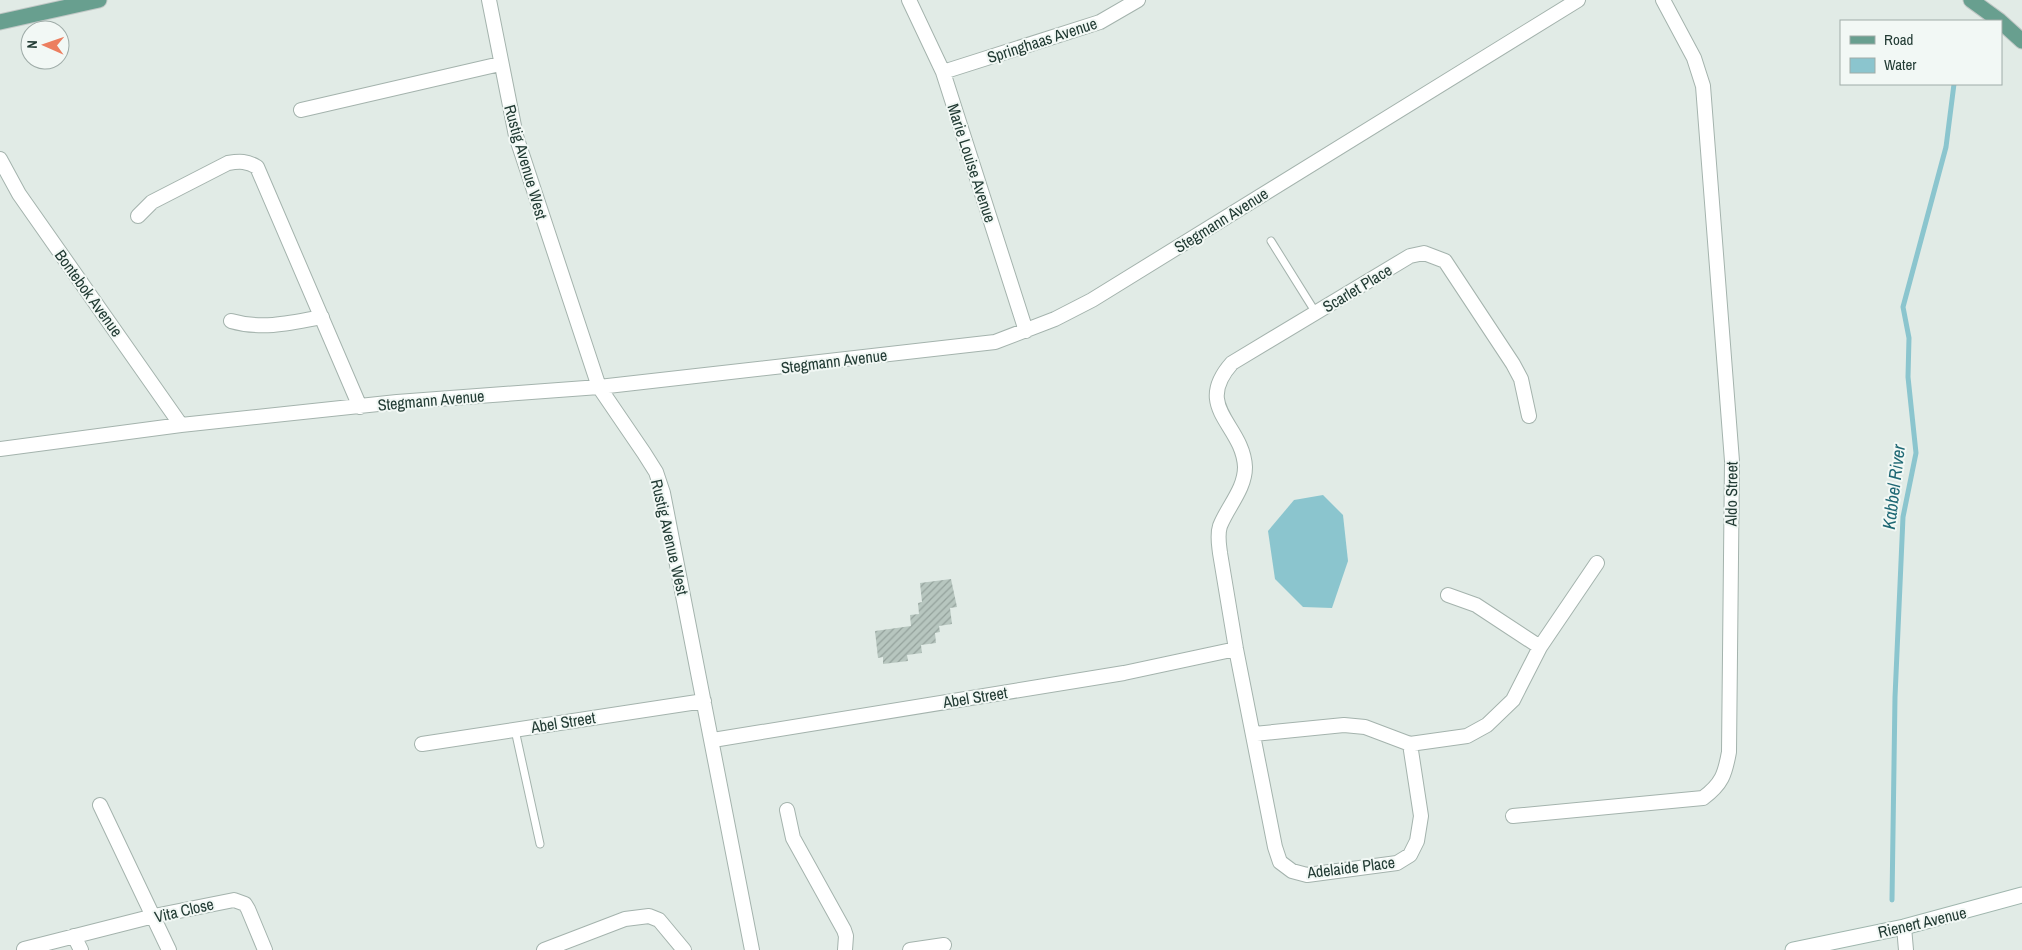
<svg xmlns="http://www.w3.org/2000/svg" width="2022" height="950" viewBox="0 0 2022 950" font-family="'Archivo Narrow',sans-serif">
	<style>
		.water { fill: #8bc5ce }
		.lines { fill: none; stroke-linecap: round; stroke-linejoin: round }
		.stream { stroke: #8bc5ce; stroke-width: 5 }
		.building { fill: url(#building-hatch) }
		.lane-casing { stroke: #a4b3ad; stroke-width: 9 }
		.street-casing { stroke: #a4b3ad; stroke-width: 16 }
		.secondary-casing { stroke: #a0b6ae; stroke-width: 17 }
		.primary-casing { stroke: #c1c8c6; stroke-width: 17 }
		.lane { stroke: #fff; stroke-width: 7 }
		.street { stroke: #fff; stroke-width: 14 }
		.secondary { stroke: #fff; stroke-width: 15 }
		.primary { stroke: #689f8f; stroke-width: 15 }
		.labels { text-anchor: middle; stroke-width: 4; stroke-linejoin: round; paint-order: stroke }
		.street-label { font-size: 16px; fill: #223b34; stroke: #f2f8f5 }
		.water-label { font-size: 18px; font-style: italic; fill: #1f6874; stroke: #f2f8f5 }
	</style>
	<defs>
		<pattern id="building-hatch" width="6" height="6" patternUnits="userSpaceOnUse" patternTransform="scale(1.25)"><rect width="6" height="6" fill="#b7c6bf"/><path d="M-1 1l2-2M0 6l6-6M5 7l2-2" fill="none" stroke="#94a29c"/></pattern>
	</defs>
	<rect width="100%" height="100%" fill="#e1ebe6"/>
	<path class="water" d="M1323,495L1343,515L1348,561L1332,608L1303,607L1275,579L1268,531L1294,500Z"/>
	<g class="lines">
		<path class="stream" d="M1892,900L1895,697L1903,517L1916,453L1908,377L1909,338L1903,307L1946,147L1954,84"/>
	</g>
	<path class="building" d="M951,579L957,607L950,608L952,624L939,626L940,632L935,633L936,643L921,645L922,653L907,655L908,661L883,664V657L878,658L875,631L911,626L910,615L919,614L918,603L922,602L920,583Z"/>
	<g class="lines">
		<g class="lane-casing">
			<path id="lane" d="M1271,241L1316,313
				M515,730L540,844"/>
		</g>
		<g class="street-casing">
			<path id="street" d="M489,0L516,136L599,387L644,453L656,472L663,493L752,950
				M909,0L943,72L1026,331
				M943,72L1100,22L1138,0
				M301,110L500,64
				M0,159L19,194L181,425
				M138,216L152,202L228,163C240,161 247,161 257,167L360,407
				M231,321C262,330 291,323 322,317
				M0,449L181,425L397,402L599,387L995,342L1055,319L1092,300L1578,0
				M1448,595L1476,605L1540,647
				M1254,734L1344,725L1365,727L1410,744L1421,816L1417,841L1410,855L1397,863L1307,875L1292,871L1280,862L1275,847L1236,649L1220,553C1219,544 1217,535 1220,526C1228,506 1245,489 1245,467C1243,424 1192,408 1232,363L1410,256L1424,253L1445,261L1513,364L1521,379L1529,416
				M713,740L1124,673L1236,649
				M422,744L704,701
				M1410,744L1467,736L1487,725L1513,700L1540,647L1597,563
				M100,805L169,950
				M787,810L793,838L844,930L846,936L845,950
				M1513,816L1703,798C1722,784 1725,774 1729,752L1732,461L1703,86L1694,58L1663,0
				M1904,927L1906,950
				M74,936L81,950
				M24,949L154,916L234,900L245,904L248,909L265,950
				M544,950L625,919L649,916L659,920L684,950
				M910,950L944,945"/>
		</g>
		<g class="secondary-casing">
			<path id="secondary" d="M1793,950L1904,927L2022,895"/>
		</g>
		<g class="primary-casing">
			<path id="primary" d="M1971,0L2000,21
				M0,22L99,0
				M2001,22L2022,41"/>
		</g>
		<use href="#lane" class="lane"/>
		<use href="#street" class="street"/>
		<use href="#secondary" class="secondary"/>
		<use href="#primary" class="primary"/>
	</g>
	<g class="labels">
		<g class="street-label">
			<text transform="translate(1042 40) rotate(-18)" y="6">Springhaas Avenue</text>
			<text transform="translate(526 162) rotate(74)" y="6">Rustig Avenue West</text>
			<text transform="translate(972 163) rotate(72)" y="6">Marie Louise Avenue</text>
			<text transform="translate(1221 220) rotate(-32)" y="6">Stegmann Avenue</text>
			<text transform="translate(1357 288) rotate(-31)" y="6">Scarlet Place</text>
			<text transform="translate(89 293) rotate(54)" y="6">Bontebok Avenue</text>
			<text transform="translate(834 361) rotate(-7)" y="6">Stegmann Avenue</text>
			<text transform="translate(431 400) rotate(-5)" y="6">Stegmann Avenue</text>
			<text transform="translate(1731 494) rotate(-89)" y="6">Aldo Street</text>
			<text transform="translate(670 537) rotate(77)" y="6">Rustig Avenue West</text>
			<text transform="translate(975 697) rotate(-9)" y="6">Abel Street</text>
			<text transform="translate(563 722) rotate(-9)" y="6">Abel Street</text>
			<text transform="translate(1351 867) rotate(-7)" y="6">Adelaide Place</text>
			<text transform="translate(184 910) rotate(-13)" y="6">Vita Close</text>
			<text transform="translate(1922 922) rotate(-13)" y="6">Rienert Avenue</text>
		</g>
		<g class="water-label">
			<text transform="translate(1894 487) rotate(-83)" y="6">Kabbel River</text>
		</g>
	</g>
	<rect x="1840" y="20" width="162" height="65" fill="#f2f8f5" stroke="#9faca8"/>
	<rect x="1850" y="36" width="25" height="8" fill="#689f8f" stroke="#9faca8"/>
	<text x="1884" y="45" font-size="15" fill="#223b34">Road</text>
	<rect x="1850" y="58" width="25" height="15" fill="#8bc5ce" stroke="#9faca8"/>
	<text x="1884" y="70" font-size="15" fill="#223b34">Water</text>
	<g transform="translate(45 45) rotate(272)"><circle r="24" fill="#f2f8f5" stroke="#9faca8"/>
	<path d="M0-4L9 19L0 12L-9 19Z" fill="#ec7e5f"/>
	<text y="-8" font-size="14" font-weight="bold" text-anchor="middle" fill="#223b34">N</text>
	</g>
</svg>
